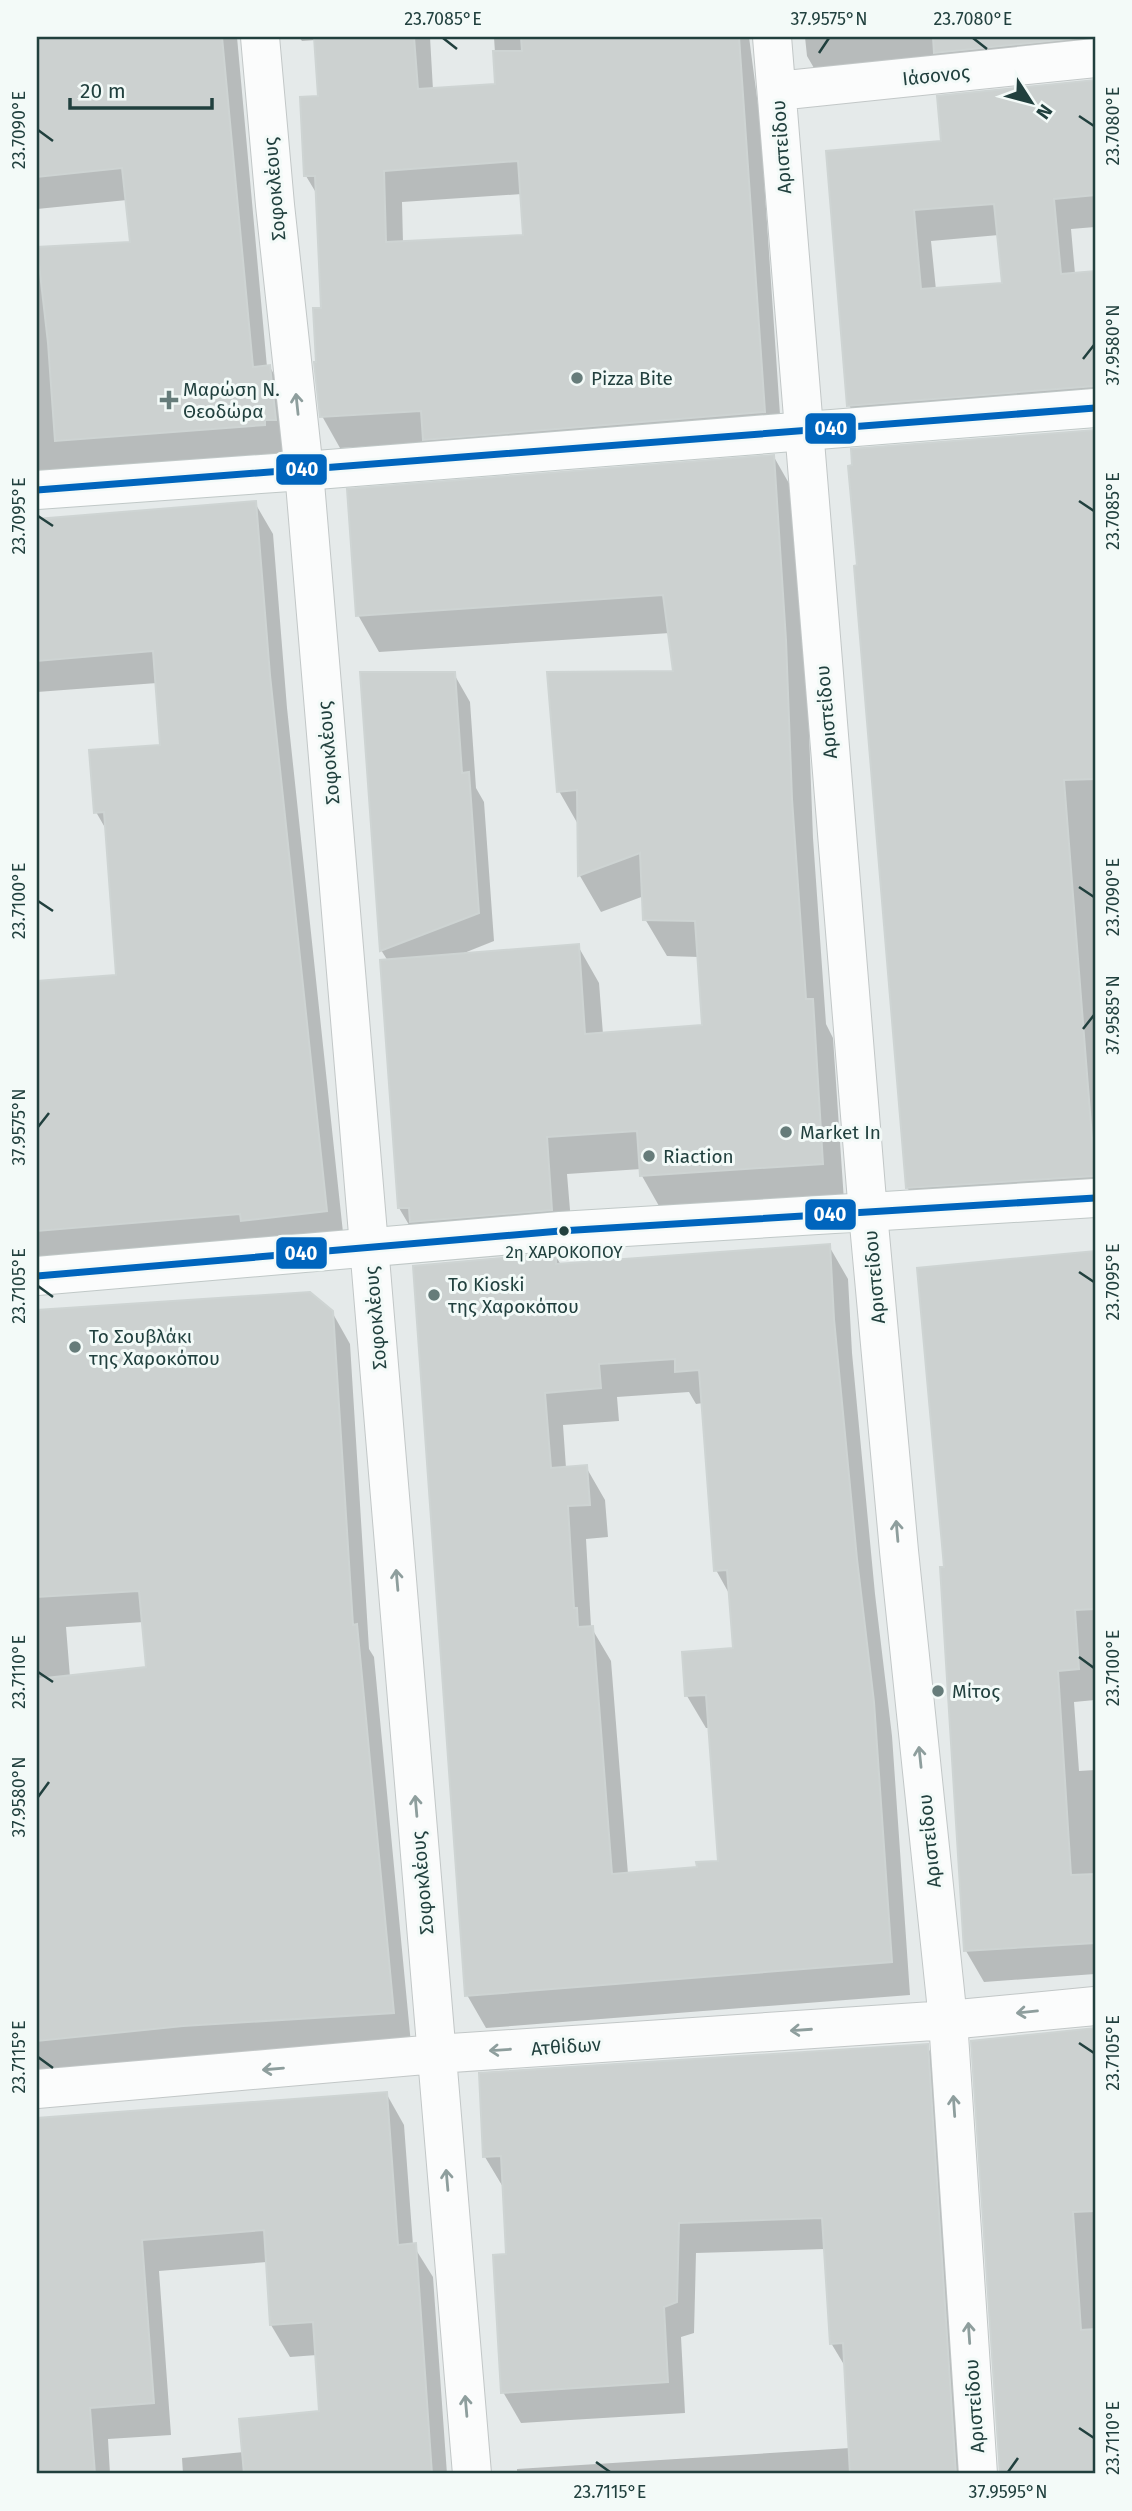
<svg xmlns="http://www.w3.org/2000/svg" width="1132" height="2511" viewBox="0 0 1132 2511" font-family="'Fira Sans',sans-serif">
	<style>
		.shadow { fill: #0003; fill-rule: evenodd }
		.building { fill: #ccd1d0; stroke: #ced4d3; stroke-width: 2; fill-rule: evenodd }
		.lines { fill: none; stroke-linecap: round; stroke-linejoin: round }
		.street-casing { stroke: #c2c7c7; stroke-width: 40 }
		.secondary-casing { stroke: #c0c8c7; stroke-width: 40 }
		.street { stroke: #fbfcfc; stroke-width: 38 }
		.secondary { stroke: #fbfcfc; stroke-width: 38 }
		.bus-1-casing { stroke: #f3faf8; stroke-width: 12 }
		.bus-1 { stroke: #0065bd; stroke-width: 7 }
		.oneway { stroke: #8e9e9d }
		.ticks { fill: none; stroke: #21403e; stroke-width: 2.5 }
		.poi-dot { fill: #667c7a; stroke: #f3faf8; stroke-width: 2.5 }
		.bus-dot { fill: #21403e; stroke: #f3faf8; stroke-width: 2.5 }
		.labels { text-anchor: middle; stroke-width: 6; stroke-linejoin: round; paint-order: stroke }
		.bus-label { font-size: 17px; fill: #21403e; stroke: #f3faf8 }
		.street-label { font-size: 19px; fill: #21403e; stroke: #f3faf8 }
		.poi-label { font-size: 19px; fill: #21403e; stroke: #f3faf8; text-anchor: start }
		.line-badge { stroke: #f3faf8; stroke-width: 2.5 }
		.badge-label { font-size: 19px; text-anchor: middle; font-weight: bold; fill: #fff }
		.neatline { fill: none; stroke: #21403e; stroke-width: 2.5 }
		.ticks-label { font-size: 18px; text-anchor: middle; fill: #21403e }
	</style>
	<rect width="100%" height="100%" fill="#e5eaea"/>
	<path class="shadow" d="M37,37H237L267,367H270L287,398L293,450L282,451V455L37,474V248L132,243L127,200L37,209Z
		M299,37H430L433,90L497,85L494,37H749L760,120L782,444L427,443L340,448L322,416L323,309L318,196L306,176L320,98L316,40L302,41ZM522,194L524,237L403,243L402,202Z
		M805,37H1095V68L825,87L807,56Z
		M1095,82V227L1071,229L1075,274L1095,272V418L867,436L849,405L828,153L943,142L939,98ZM999,235L1004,284L936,290L931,241Z
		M1095,432V705L1072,706L1077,761L1095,759V1207L925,1218L907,1187L859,567L853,451Z
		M774,457L795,494L807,679L813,838L826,1024L833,1038L844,1201L663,1213L642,1176L641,1169L567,1174L573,1246L421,1245L399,1208L388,961L381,950L454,674L470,702L476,788L484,802L494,941L459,955L578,946L599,983L603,1034L703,1027L699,957L667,956L645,919L644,896L601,912L580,876L579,826L559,791L675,673L670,633L379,652L358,615Z
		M255,503L273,534L287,708L344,1242L37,1263V982L118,976L107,831L96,812L162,746L157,683L37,692V521Z
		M829,1246L848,1279L852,1353L875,1594L892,1736L910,1995L486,2028L467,1995L555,1255L561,1265ZM689,1392L696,1404L703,1403L716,1570L731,1597L735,1649L687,1696L706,1728H711L720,1862L699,1869L628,1874L611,1661L591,1627L586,1539L608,1537L605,1500L586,1467L566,1468L563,1425L619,1421L617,1397Z
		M1095,1252V1700L1074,1702L1079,1771L1095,1770V1974L984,1982L966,1951L946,1568L919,1269Z
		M309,1294L332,1312L350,1344L369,1649L374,1657L411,2044L37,2074V1311ZM144,1622L148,1669L70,1677L66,1627Z
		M1095,2028V2474H1001L973,2043Z
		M927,2046L944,2077L971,2474H517V2469L850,2448L846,2368L831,2343L825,2249L696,2253L694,2333L681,2337L685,2413L521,2423L503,2392L508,2256L503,2187L485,2157Z
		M386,2093L404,2125L413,2245L433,2277L447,2474H183L182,2458L244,2452L321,2412L317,2355L290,2357L271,2325L267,2262L159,2271L171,2435L108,2439L110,2474H37V2120Z"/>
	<path class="building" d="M37,37H222L253,367L270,365L276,420H265V425L55,441L48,343L37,247L130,242L122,168L37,177Z
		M314,37H414L418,89L495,84L493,51H522L521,37H739L765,412L423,440L421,411L320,417L314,362H316L313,308H321L315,176H304L300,97L318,96ZM518,161L523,235L386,242L384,171Z
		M933,37H1088L934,53Z
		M1095,80V195L1054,199L1061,274L1095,271V386L847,406L826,151L941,141L937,96ZM994,204L1002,283L921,289L914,210Z
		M1095,430V779L1064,780L1095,1176L906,1188L854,566L857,565L848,466L852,465L851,449Z
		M774,455L786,640L792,799L806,999H813L823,1164L640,1176L637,1131L547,1137L552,1210L410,1222L409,1208H398L380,960L579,944L585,1034L702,1025L695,921L643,920L640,853L578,876L577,790L557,792L547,672L673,671L663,595L356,616L347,489Z
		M256,501L270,675L327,1211L241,1221L240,1214L37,1231V981L116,975L104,812L94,813L89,750L160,745L153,651L37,661V519Z
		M360,672H455L462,773L469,772L479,913L380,951Z
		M830,1244L834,1319L857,1559L874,1702L892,1962L465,1996L413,1266L556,1253V1264ZM675,1359V1372L699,1370L714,1571L727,1570L733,1648L682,1652L685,1696L706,1695L718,1861L696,1862L697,1867L612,1874L593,1626L578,1627L577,1608H574L568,1506L590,1505L587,1465L551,1468L545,1393L601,1388L599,1364Z
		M1095,1251V1609L1075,1610L1079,1669L1058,1671L1071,1875L1095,1874V1943L964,1951L940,1567H944L917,1268Z
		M310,1292L333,1311L353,1625L357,1624L394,2013L183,2026L37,2041V1679L146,1667L139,1591L37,1597V1310Z
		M1095,2028V2211L1073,2212L1081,2330L1095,2329V2474H1000L971,2041Z
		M928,2044L956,2474H850L843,2343L830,2344L822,2218L679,2223L677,2302L664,2307L668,2382L501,2393L493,2255L506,2254L501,2156L483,2157L479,2073Z
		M387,2092L398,2245L416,2243L432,2474H244L239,2419L319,2411L313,2322L270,2325L264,2230L142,2240L154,2403L90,2408L95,2474H37V2118Z"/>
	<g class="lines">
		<g class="street-casing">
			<path id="street" d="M260,37L275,205L304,471L472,2474
				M772,37L868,1213L899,1551L948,2020L978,2474
				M777,91L1095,58
				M37,2089L436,2054L948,2020L1095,2006"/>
		</g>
		<g class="secondary-casing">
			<path id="secondary" d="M37,490L304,471L1095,408
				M37,1276L560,1231L1095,1198"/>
		</g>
		<use href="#street" class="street"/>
		<use href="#secondary" class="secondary"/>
		<g class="bus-1-casing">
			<path id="bus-1" d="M37,490L1095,408
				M37,1276L560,1231L1095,1198"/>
		</g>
		<use href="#bus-1" class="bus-1"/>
	</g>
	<defs><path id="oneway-shaft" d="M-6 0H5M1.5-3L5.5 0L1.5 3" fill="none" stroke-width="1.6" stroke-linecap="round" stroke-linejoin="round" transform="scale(1.75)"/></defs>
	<g class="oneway">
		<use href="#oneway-shaft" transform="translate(297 404) rotate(-96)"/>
		<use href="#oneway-shaft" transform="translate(897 1531) rotate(-95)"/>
		<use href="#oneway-shaft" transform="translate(397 1580) rotate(-95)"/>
		<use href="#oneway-shaft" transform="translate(920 1757) rotate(-96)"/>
		<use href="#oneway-shaft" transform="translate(416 1806) rotate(-95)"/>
		<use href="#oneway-shaft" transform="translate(1027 2012) rotate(174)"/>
		<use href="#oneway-shaft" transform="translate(801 2030) rotate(176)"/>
		<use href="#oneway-shaft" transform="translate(500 2050) rotate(176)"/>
		<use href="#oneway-shaft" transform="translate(273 2069) rotate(175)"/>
		<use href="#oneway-shaft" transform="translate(954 2106) rotate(-94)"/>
		<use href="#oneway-shaft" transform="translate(447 2180) rotate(-95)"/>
		<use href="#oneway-shaft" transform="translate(969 2333) rotate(-94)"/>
		<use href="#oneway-shaft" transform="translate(466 2406) rotate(-95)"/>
	</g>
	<path class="ticks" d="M443,38L457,49M973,38L987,49M819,53L829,38M1079,116L1094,126M38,130L53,141M1083,359L1094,345M1079,501L1094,511M38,516L53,526M1079,887L1094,897M38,901L53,911M1083,1029L1094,1015M38,1127L49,1113M1079,1272L1094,1282M38,1286L53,1297M1079,1657L1094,1668M38,1672L53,1682M38,1797L49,1782M1079,2043L1094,2053M38,2057L53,2068M1079,2428L1094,2438M596,2462L610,2472M1008,2472L1018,2458"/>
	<g class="poi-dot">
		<circle cx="577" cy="378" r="7"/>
		<path d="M165.5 389.5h7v7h7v7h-7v7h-7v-7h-7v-7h7z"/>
		<circle cx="786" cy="1132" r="7"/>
		<circle cx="649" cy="1156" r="7"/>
		<circle cx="434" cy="1295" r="7"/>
		<circle cx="75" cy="1347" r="7"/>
		<circle cx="938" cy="1691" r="7"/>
	</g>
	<circle class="bus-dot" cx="564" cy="1231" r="6"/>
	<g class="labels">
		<g class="bus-label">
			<text x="564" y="1258">2η ΧΑΡΟΚΟΠΟΥ</text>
		</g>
		<g class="street-label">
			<text transform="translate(936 75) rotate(-6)" y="7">Ιάσονος</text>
			<text transform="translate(781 147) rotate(-94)" y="7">Αριστείδου</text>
			<text transform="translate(274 189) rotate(-95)" y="7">Σοφοκλέους</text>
			<text transform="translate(826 712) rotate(-95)" y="7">Αριστείδου</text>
			<text transform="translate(328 753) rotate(-95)" y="7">Σοφοκλέους</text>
			<text transform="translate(874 1277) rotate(-95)" y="7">Αριστείδου</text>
			<text transform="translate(375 1318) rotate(-95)" y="7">Σοφοκλέους</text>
			<text transform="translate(929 1841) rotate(-96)" y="7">Αριστείδου</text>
			<text transform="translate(422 1883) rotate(-95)" y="7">Σοφοκλέους</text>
			<text transform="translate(566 2046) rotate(-4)" y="7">Ατθίδων</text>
			<text transform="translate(974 2406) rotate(-94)" y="7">Αριστείδου</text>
		</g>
		<g class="poi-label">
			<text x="591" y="385">Pizza Bite</text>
			<text x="183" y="396">Μαρώση Ν.<tspan x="183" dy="22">Θεοδώρα</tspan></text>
			<text x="800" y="1139">Market In</text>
			<text x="663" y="1163">Riaction</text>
			<text x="448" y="1291">Το Kioski<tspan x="448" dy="22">της Χαροκόπου</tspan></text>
			<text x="89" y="1343">Το Σουβλάκι<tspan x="89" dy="22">της Χαροκόπου</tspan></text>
			<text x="952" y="1698">Μίτος</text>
		</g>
	</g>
	<g class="line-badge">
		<rect x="804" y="412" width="53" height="33" rx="7" fill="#0065bd"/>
		<rect x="275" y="453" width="53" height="33" rx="7" fill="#0065bd"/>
		<rect x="804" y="1198" width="53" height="33" rx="7" fill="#0065bd"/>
		<rect x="275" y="1236" width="53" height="34" rx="7" fill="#0065bd"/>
	</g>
	<g class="badge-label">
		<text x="831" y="435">040</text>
		<text x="302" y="476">040</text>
		<text x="830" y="1221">040</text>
		<text x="301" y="1260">040</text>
	</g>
	<rect width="1132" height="2511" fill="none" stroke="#f3faf8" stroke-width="77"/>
	<g transform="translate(1031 102) rotate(126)" stroke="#f3faf8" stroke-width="5" paint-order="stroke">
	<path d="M0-5L12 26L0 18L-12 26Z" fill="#21403e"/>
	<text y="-10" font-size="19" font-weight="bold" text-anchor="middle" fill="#21403e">N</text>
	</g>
	<path d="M70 98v10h142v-10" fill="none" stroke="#21403e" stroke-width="3.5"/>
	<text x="80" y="98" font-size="21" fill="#21403e" stroke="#f3faf8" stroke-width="5" paint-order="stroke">20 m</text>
	<rect x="38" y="38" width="1056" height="2434" class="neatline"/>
	<g class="ticks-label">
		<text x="443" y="25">23.7085°E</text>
		<text x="829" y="25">37.9575°N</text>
		<text x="973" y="25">23.7080°E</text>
		<text transform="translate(1113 126) rotate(-90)" y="6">23.7080°E</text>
		<text transform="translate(19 130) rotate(-90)" y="6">23.7090°E</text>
		<text transform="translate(1113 345) rotate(-90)" y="6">37.9580°N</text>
		<text transform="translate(1113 511) rotate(-90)" y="6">23.7085°E</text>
		<text transform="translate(19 516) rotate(-90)" y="6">23.7095°E</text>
		<text transform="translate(1113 897) rotate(-90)" y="6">23.7090°E</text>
		<text transform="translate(19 901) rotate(-90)" y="6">23.7100°E</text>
		<text transform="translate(1113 1015) rotate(-90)" y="6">37.9585°N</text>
		<text transform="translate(19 1127) rotate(-90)" y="6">37.9575°N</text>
		<text transform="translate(1113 1282) rotate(-90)" y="6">23.7095°E</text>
		<text transform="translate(19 1286) rotate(-90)" y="6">23.7105°E</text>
		<text transform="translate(1113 1668) rotate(-90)" y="6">23.7100°E</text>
		<text transform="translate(19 1672) rotate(-90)" y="6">23.7110°E</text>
		<text transform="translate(19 1797) rotate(-90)" y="6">37.9580°N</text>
		<text transform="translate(1113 2053) rotate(-90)" y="6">23.7105°E</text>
		<text transform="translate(19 2057) rotate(-90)" y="6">23.7115°E</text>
		<text transform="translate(1113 2438) rotate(-90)" y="6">23.7110°E</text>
		<text x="610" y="2498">23.7115°E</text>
		<text x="1008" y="2498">37.9595°N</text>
	</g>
</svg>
